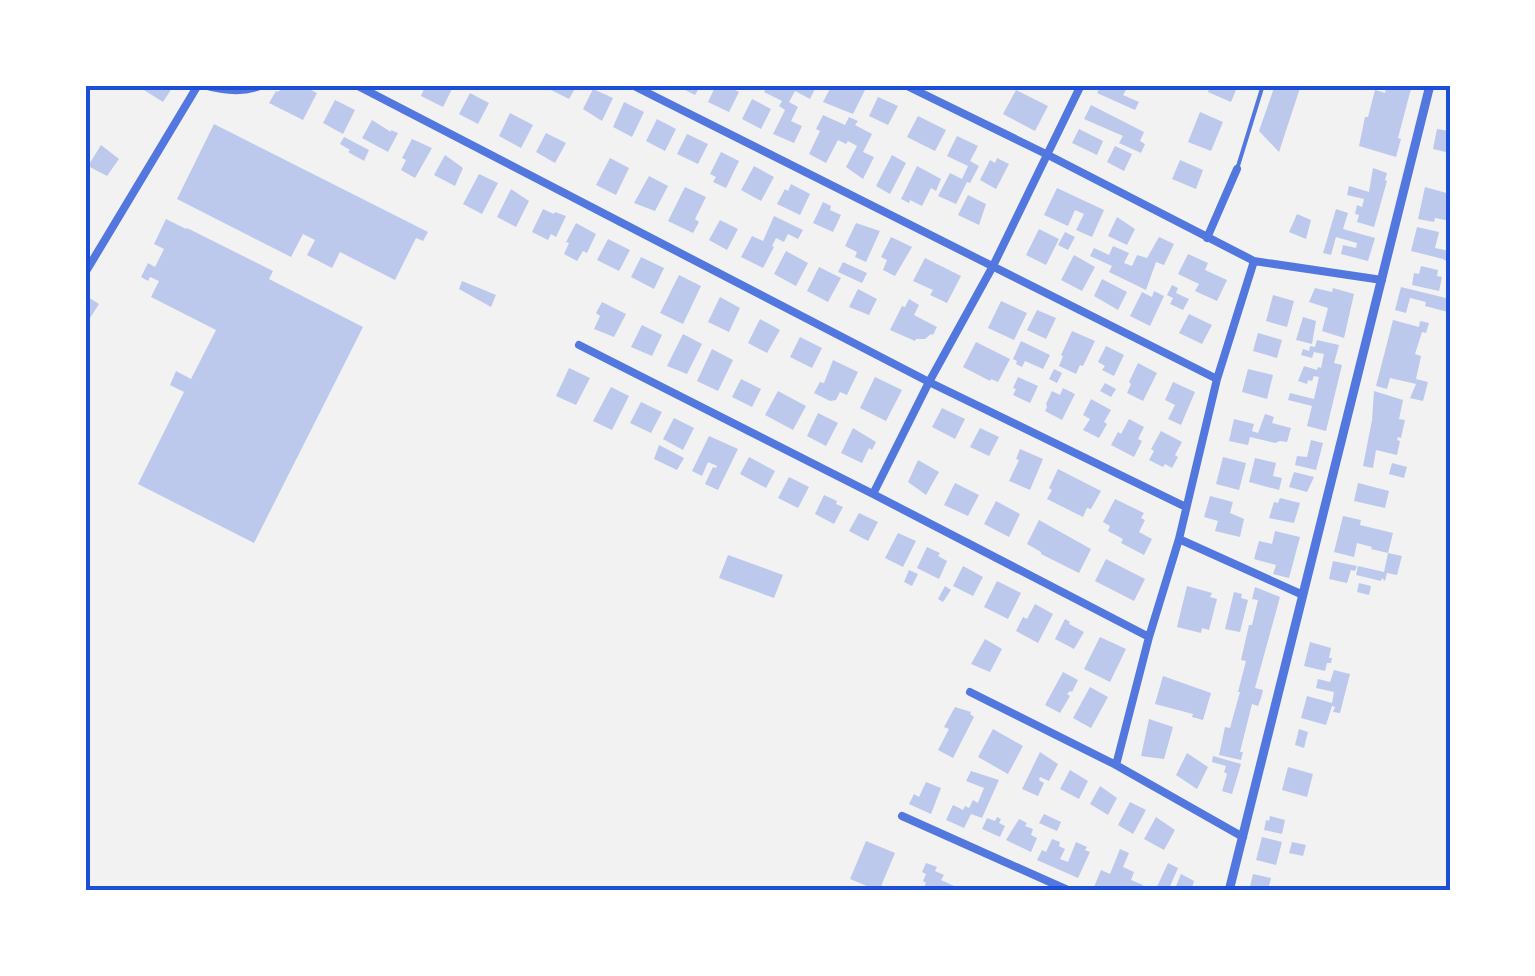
<svg xmlns="http://www.w3.org/2000/svg" width="1535" height="976" viewBox="0 0 1535 976" font-family="'Fira Sans',sans-serif">
	<style>
		.building { fill: #bdc9ec }
		.lines { fill: none; stroke-linecap: round; stroke-linejoin: round }
		.service { stroke: #5277de; stroke-width: 4 }
		.minor { stroke: #5277de; stroke-width: 8 }
		.tertiary { stroke: #5277de; stroke-width: 9 }
		.neatline { fill: none; stroke: #1d4ed8; stroke-width: 4 }
	</style>
	<rect width="100%" height="100%" fill="#f2f2f2"/>
	<path class="building" d="M136,85H174L163,102Z
		M285,85L300,88L301,85L317,93L303,120L269,103L276,91L278,92Z
		M426,85H454L443,107L421,96Z
		M551,85H577L569,99L549,89Z
		M675,85H701L695,95Z
		M716,85H725L739,92L729,112L708,102Z
		M768,85L778,88L780,85H817L810,99L795,91L789,102L798,107L791,121L802,126L794,143L773,134L785,110L779,106L782,101L764,92Z
		M832,85H855L865,90L853,114L823,102Z
		M1101,85H1115L1126,90L1123,95L1139,102L1135,110L1097,93Z
		M1211,85H1238L1231,102L1208,92Z
		M1275,85H1293L1300,88L1279,152L1259,131Z
		M1387,85H1412L1398,138L1401,139L1396,157L1359,146L1365,117H1368L1375,90L1385,93Z
		M593,89L613,98L602,121L583,109Z
		M1016,90L1048,106L1035,131L1003,114Z
		M470,93L489,103L478,124L459,114Z
		M878,97L898,106L888,125L869,116Z
		M752,99L771,109L761,129L742,119Z
		M335,100L355,110L343,134L323,123Z
		M624,102L644,112L632,137L613,127Z
		M1091,105L1144,132L1140,141L1145,144L1141,153L1119,143L1123,136L1084,119Z
		M1200,112L1223,122L1211,151L1188,142Z
		M510,113L533,125L521,148L499,136Z
		M823,115L845,125L849,117L858,121L855,125L872,134L863,152L874,157L863,179L846,167L857,146L848,141L846,144L838,140L826,163L809,154L820,131L816,129Z
		M918,116L946,130L935,151L907,137Z
		M657,119L676,129L665,151L646,141Z
		M372,120L391,132V130L398,133L388,152L362,138Z
		M214,124L428,232L423,241L416,238L395,280L340,252L332,268L307,255L315,240L303,234L291,257L177,199Z
		M1079,129L1103,141L1097,155L1072,143Z
		M1437,129L1450,131V153L1433,149Z
		M546,133L566,143L555,163L536,152Z
		M687,134L708,144L698,164L677,154Z
		M957,136L978,146L970,161L979,166L970,183L967,182L956,204L938,196L950,173L962,179L968,166L947,156Z
		M344,137L369,150L364,161L348,152L350,150L340,144Z
		M412,139L432,148L415,178L401,170L406,160L402,158Z
		M101,145L119,159L107,176L88,166Z
		M1115,146L1132,154L1124,171L1107,162Z
		M721,152L739,161L726,188L713,182L716,177L710,174Z
		M445,155L463,168L455,186L434,175Z
		M892,155L906,163L890,194L876,186Z
		M610,158L629,168L616,195L596,185Z
		M997,158L1009,164L996,189L980,180L990,160L995,163Z
		M1180,160L1203,170L1196,189L1172,179Z
		M754,166L774,177L761,201L741,190Z
		M917,166L941,179L936,191L931,188L922,206L910,200L909,203L901,199Z
		M1373,168L1387,173L1385,180L1387,181L1374,227L1357,222L1359,215L1355,214L1357,205L1362,207L1364,199L1347,195L1349,186L1369,192Z
		M479,174L498,183L482,214L463,204Z
		M649,176L668,186L655,211L634,203Z
		M791,184L810,194L800,215L777,204L785,189L788,191Z
		M685,187L706,197L695,219L699,222L693,233L668,221Z
		M1425,187L1450,194V221L1435,218L1434,222L1418,219Z
		M1057,188L1104,210L1092,237L1076,230L1084,214L1075,210L1068,226L1044,215Z
		M511,189L529,201L516,227L497,217Z
		M968,195L986,204L979,225L958,215Z
		M823,202L831,206L830,210L841,215L833,232L813,223Z
		M543,209L554,214L555,212L566,216L556,237L551,234L548,240L532,232Z
		M1336,209L1348,213L1343,229L1375,238L1368,261L1341,254L1343,245L1356,248L1357,243L1336,237L1331,255L1323,253Z
		M1297,214L1311,220L1306,239L1289,232Z
		M774,216L803,230L798,239L788,234L784,242L776,238L772,246L774,247L763,268L741,257L752,236L763,241Z
		M1117,217L1135,229L1127,245L1108,236Z
		M166,219L186,229L187,228L273,271L269,279L363,327L254,543L138,484L184,392L170,385L176,371L191,379L216,330L151,297L159,281L150,277L148,281L141,277L148,263L155,267L164,249L154,244Z
		M720,220L738,229L727,250L709,240Z
		M576,223L596,234L587,253L583,251L577,261L564,254L569,243L566,242Z
		M856,223L880,231L866,262L855,257L857,252L845,246Z
		M1417,227L1439,232L1435,248L1450,251V264L1443,259L1411,251Z
		M1039,229L1059,239L1046,265L1026,255Z
		M1065,232L1075,237L1068,250L1058,245Z
		M891,237L912,247L895,276L883,270L887,260L881,257Z
		M1159,237L1174,244L1164,265L1156,262L1146,290L1109,272L1112,266L1090,256L1094,248L1109,255L1113,246L1129,253L1124,263L1132,266L1137,255L1147,258Z
		M608,239L630,250L619,271L597,260Z
		M786,251L808,263L796,286L774,274Z
		M1188,254L1208,263L1205,270L1227,280L1217,301L1195,291L1199,284L1178,274Z
		M1074,255L1095,267L1082,291L1061,280Z
		M641,257L664,268L654,289L631,277Z
		M925,258L961,276L947,303L930,295L933,290L913,281Z
		M843,262L867,273L862,283L838,272Z
		M1421,266L1438,270L1437,276L1442,277L1439,291L1412,285L1414,273L1419,274Z
		M819,267L841,278L828,302L807,291Z
		M679,275L701,286L683,324L660,313Z
		M1102,279L1127,292L1118,310L1094,296Z
		M462,281L496,295L491,307L459,289Z
		M1172,285L1178,288L1176,293L1189,299L1183,310L1170,304L1173,298L1167,295Z
		M1401,287L1450,299L1448,312L1425,306L1426,302L1410,298L1406,313L1395,310Z
		M1315,288L1332,292L1333,288L1354,294L1344,338L1322,331L1328,308L1309,302Z
		M858,289L877,299L869,315L849,307Z
		M1154,291L1164,296L1150,326L1130,316L1142,292L1152,297Z
		M85,295L99,304L85,326Z
		M1273,295L1294,301L1287,327L1266,321Z
		M720,297L740,308L729,332L708,322Z
		M909,299L919,305L914,315L937,327L933,335L931,334L925,339H916L915,341L890,330L902,306L905,307Z
		M1001,301L1027,313L1014,340L988,328Z
		M602,302L626,314L614,337L594,329L600,316L596,313Z
		M1037,310L1056,318L1046,339L1027,330Z
		M1189,314L1212,325L1202,344L1179,333Z
		M1303,317L1316,321L1312,344L1296,340Z
		M760,319L780,330L767,353L748,343Z
		M1393,320L1419,327L1420,321L1429,323L1426,333L1422,332L1415,354L1421,356L1416,379L1428,382L1423,401L1410,398L1416,384L1390,378L1387,389L1376,386Z
		M642,325L662,335L652,356L631,347Z
		M1072,331L1095,341L1083,366L1080,365L1076,374L1059,366L1063,356L1061,355Z
		M1258,333L1282,340L1277,358L1253,351Z
		M683,334L702,344L687,374L667,366Z
		M800,337L822,348L812,368L790,357Z
		M1317,340L1339,345L1334,363L1342,365L1326,431L1307,426L1312,406L1288,400L1290,393L1314,399L1319,377L1314,376L1312,381L1308,380L1307,384L1298,381L1304,366L1317,370L1318,367L1321,368L1324,354L1314,352L1312,358L1301,355L1303,349L1309,351L1310,346L1315,347Z
		M1021,341L1050,355L1043,369L1025,361L1022,367L1016,364L1017,361L1013,359Z
		M976,342L1010,359L998,382L991,379L990,381L963,367Z
		M1106,346L1124,355L1114,376L1102,370L1105,366L1098,362Z
		M712,349L733,360L718,391L697,381Z
		M833,360L858,372L847,395L840,392L836,400L830,401L814,393L820,382L824,383Z
		M1138,363L1157,373L1143,401L1127,393L1131,384L1129,382Z
		M569,368L590,378L576,405L556,396Z
		M1054,369L1062,373L1057,383L1049,379Z
		M1248,369L1273,375L1267,399L1242,392Z
		M875,377L902,390L886,421L860,408Z
		M1018,377L1038,386L1030,403L1013,395L1016,389L1013,388Z
		M741,379L761,389L752,407L732,397Z
		M1173,382L1195,392L1181,425L1168,419L1175,405L1165,400Z
		M1105,383L1116,389L1111,397L1100,391Z
		M611,387L629,396L612,430L593,421Z
		M1063,388L1075,394L1062,420L1045,411L1047,407L1046,404L1052,391L1060,395Z
		M778,391L806,406L793,430L765,415Z
		M1374,391L1403,400L1399,419L1405,420L1401,438L1398,437L1397,440L1400,441L1397,455L1376,450L1373,468L1363,466L1372,420Z
		M1091,399L1111,410L1104,422L1107,424L1099,438L1083,430L1090,419L1083,415Z
		M641,402L662,412L651,433L630,423Z
		M942,408L965,419L955,439L932,427Z
		M818,413L838,423L826,446L807,436Z
		M1265,414L1274,417L1272,423L1291,428L1287,442L1280,441L1275,443L1250,437L1248,445L1229,441L1234,419L1254,424L1252,431L1258,433Z
		M674,418L694,428L683,450L663,439Z
		M1129,419L1144,427L1138,439L1142,441L1134,457L1111,445L1118,432L1121,434Z
		M853,428L876,442L872,450L869,448L862,463L841,453Z
		M980,428L999,437L989,456L970,447Z
		M1161,431L1182,442L1175,455L1178,457L1172,468L1165,464L1163,467L1149,460L1154,451L1151,449Z
		M709,436L738,449L718,490L705,484L713,467L716,468L717,466L708,462L702,476L692,471Z
		M1311,440L1323,443L1316,470L1295,465L1297,456L1307,457Z
		M659,445L684,458L677,470L654,459Z
		M1020,449L1043,459L1030,490L1009,481L1019,460L1016,459Z
		M749,457L775,471L766,488L740,474Z
		M1223,457L1246,463L1239,490L1216,484Z
		M1255,458L1276,463L1273,476L1282,478L1279,490L1249,482Z
		M918,460L939,472L926,495L908,482Z
		M1392,463L1407,467L1404,478L1389,474Z
		M1058,469L1101,491L1091,509L1087,508L1083,517L1047,499L1052,490L1049,488Z
		M1294,472L1314,477L1307,492L1289,487Z
		M789,477L809,487L798,508L778,498Z
		M955,483L979,495L968,516L944,505Z
		M1358,483L1389,491L1385,508L1354,501Z
		M824,495L837,501L836,504L843,507L834,524L815,514Z
		M1210,496L1233,502L1230,513L1244,519L1240,537L1215,531L1218,521L1204,517Z
		M1280,498L1300,503L1294,523L1269,518L1274,502L1278,503Z
		M1115,499L1144,513L1141,518L1145,520L1139,532L1152,539L1144,555L1121,543L1123,539L1108,531L1110,526L1103,522Z
		M996,501L1020,514L1009,537L984,524Z
		M859,513L878,522L868,541L849,531Z
		M1343,516L1361,520L1360,525L1393,533L1388,553L1402,556L1397,575L1387,573L1385,581L1382,578L1381,581L1356,575L1358,566L1384,572L1388,553L1371,549L1372,547L1357,543L1354,557L1334,552Z
		M1039,520L1091,549L1079,573L1041,554V552L1027,544Z
		M1275,531L1300,537L1289,578L1273,574L1276,565L1254,559L1259,541L1272,544Z
		M898,533L916,541L903,567L885,558Z
		M927,547L940,553L938,556L947,561L939,579L917,568Z
		M728,555L783,575L774,598L719,578Z
		M1106,559L1145,579L1134,601L1095,581Z
		M1333,561L1357,566L1355,571L1351,570L1347,583L1329,579Z
		M963,566L983,577L973,596L953,586Z
		M909,570L918,574L912,586L904,582Z
		M997,581L1021,593L1008,619L984,607Z
		M1359,583L1371,586L1369,595L1357,592Z
		M945,586L951,590L943,602L938,599Z
		M1187,586L1212,593L1210,597L1217,599L1209,630L1202,628L1201,633L1177,627Z
		M1255,587L1280,597L1255,688L1263,690L1261,698L1258,706L1252,704L1240,752H1243L1241,760L1219,755L1225,727L1230,728L1240,692H1238L1246,661L1241,660L1249,625H1252L1258,600L1252,599Z
		M1234,592L1242,594L1241,598L1248,600L1240,632L1225,629Z
		M1035,604L1053,614L1038,643L1016,631L1023,617L1027,619Z
		M1065,619L1070,622L1069,624L1084,632L1074,649L1055,639Z
		M1100,637L1126,649L1110,682L1084,669Z
		M985,639L1002,649L990,672L971,664Z
		M1310,642L1331,648L1329,658H1332L1331,663H1327L1325,671L1304,666Z
		M1334,670L1350,674L1340,713L1333,712L1335,707L1332,706L1326,725L1301,718L1307,696L1332,703L1334,692L1316,688L1318,679L1330,682Z
		M1063,672L1078,680L1072,692L1070,691L1067,694L1070,696L1060,713L1045,705Z
		M1163,676L1211,693L1203,720L1192,717L1193,714L1155,704Z
		M1090,687L1108,697L1091,728L1073,718Z
		M955,707L971,712L970,714L974,717L953,758L938,750L949,729L944,727Z
		M1149,719L1173,727L1164,759L1141,756Z
		M993,729L1023,746L1008,774L978,757Z
		M1299,729L1308,732L1304,748L1295,745Z
		M1040,752L1058,764L1049,781L1040,777L1039,780L1044,783L1038,796L1022,789Z
		M1187,753L1208,767L1197,789L1176,775Z
		M1213,756L1241,764L1232,794L1222,791L1227,774L1224,772L1226,766L1212,762Z
		M1288,767L1313,774L1307,797L1282,790Z
		M1070,770L1088,781L1079,799L1060,789Z
		M971,771L999,780L982,818L971,814L964,828L946,820L953,805L963,810L965,806L969,808L973,800L978,803L979,800L984,788L966,781Z
		M926,782L941,788L931,814L909,804L914,794L919,797Z
		M1100,786L1117,798L1108,815L1090,804Z
		M1130,802L1146,810L1133,834L1118,825Z
		M1044,814L1061,822L1057,831L1039,823Z
		M1270,816L1285,820L1282,834L1264,830L1266,820L1269,821Z
		M997,817L1001,819L999,823L1005,826L1000,837L982,829L987,818L995,821Z
		M1156,817L1175,830L1164,850L1144,839Z
		M1019,819L1027,823L1025,826L1033,829L1031,835L1037,838L1031,852L1006,840Z
		M1262,837L1282,842L1276,865L1256,860Z
		M1052,839L1060,842L1059,846L1065,849L1060,859L1068,862L1076,842L1087,847L1085,850L1090,852L1078,878L1037,860L1042,850L1046,852Z
		M866,841L895,853L879,891L850,879Z
		M1292,842L1306,845L1303,856L1289,853Z
		M1120,849L1129,853L1123,867L1134,872L1131,880L1143,885L1141,891H1102L1094,887L1101,870L1110,874Z
		M926,863L937,867L935,871L944,875L941,880L965,891H922L926,883L923,881L926,874L922,872Z
		M1168,863L1178,868L1168,891H1155Z
		M1181,874L1194,881L1191,891H1174Z
		M1253,874L1271,878L1269,886L1278,888V891H1249Z"/>
	<g class="lines">
		<path class="service" d="M1238,166L1263,85"/>
		<path class="minor" d="M203,85C221,90 245,93 262,85
			M356,85L929,382L1186,507
			M632,85L1217,379
			M905,85L1048,155L1254,261L1382,280
			M1207,238L1237,169
			M85,273L198,85
			M579,345L873,494L1149,637
			M873,494L929,382L993,266L1081,85
			M1179,539L1303,595
			M970,692L1116,765L1243,837
			M1116,765L1149,637L1179,539L1217,379L1254,261
			M902,816L1070,891"/>
		<path class="tertiary" d="M1229,891L1430,85"/>
	</g>
	<rect width="1535" height="976" fill="none" stroke="#ffffff" stroke-width="175"/>
	<rect x="88" y="88" width="1360" height="800" class="neatline"/>
</svg>
